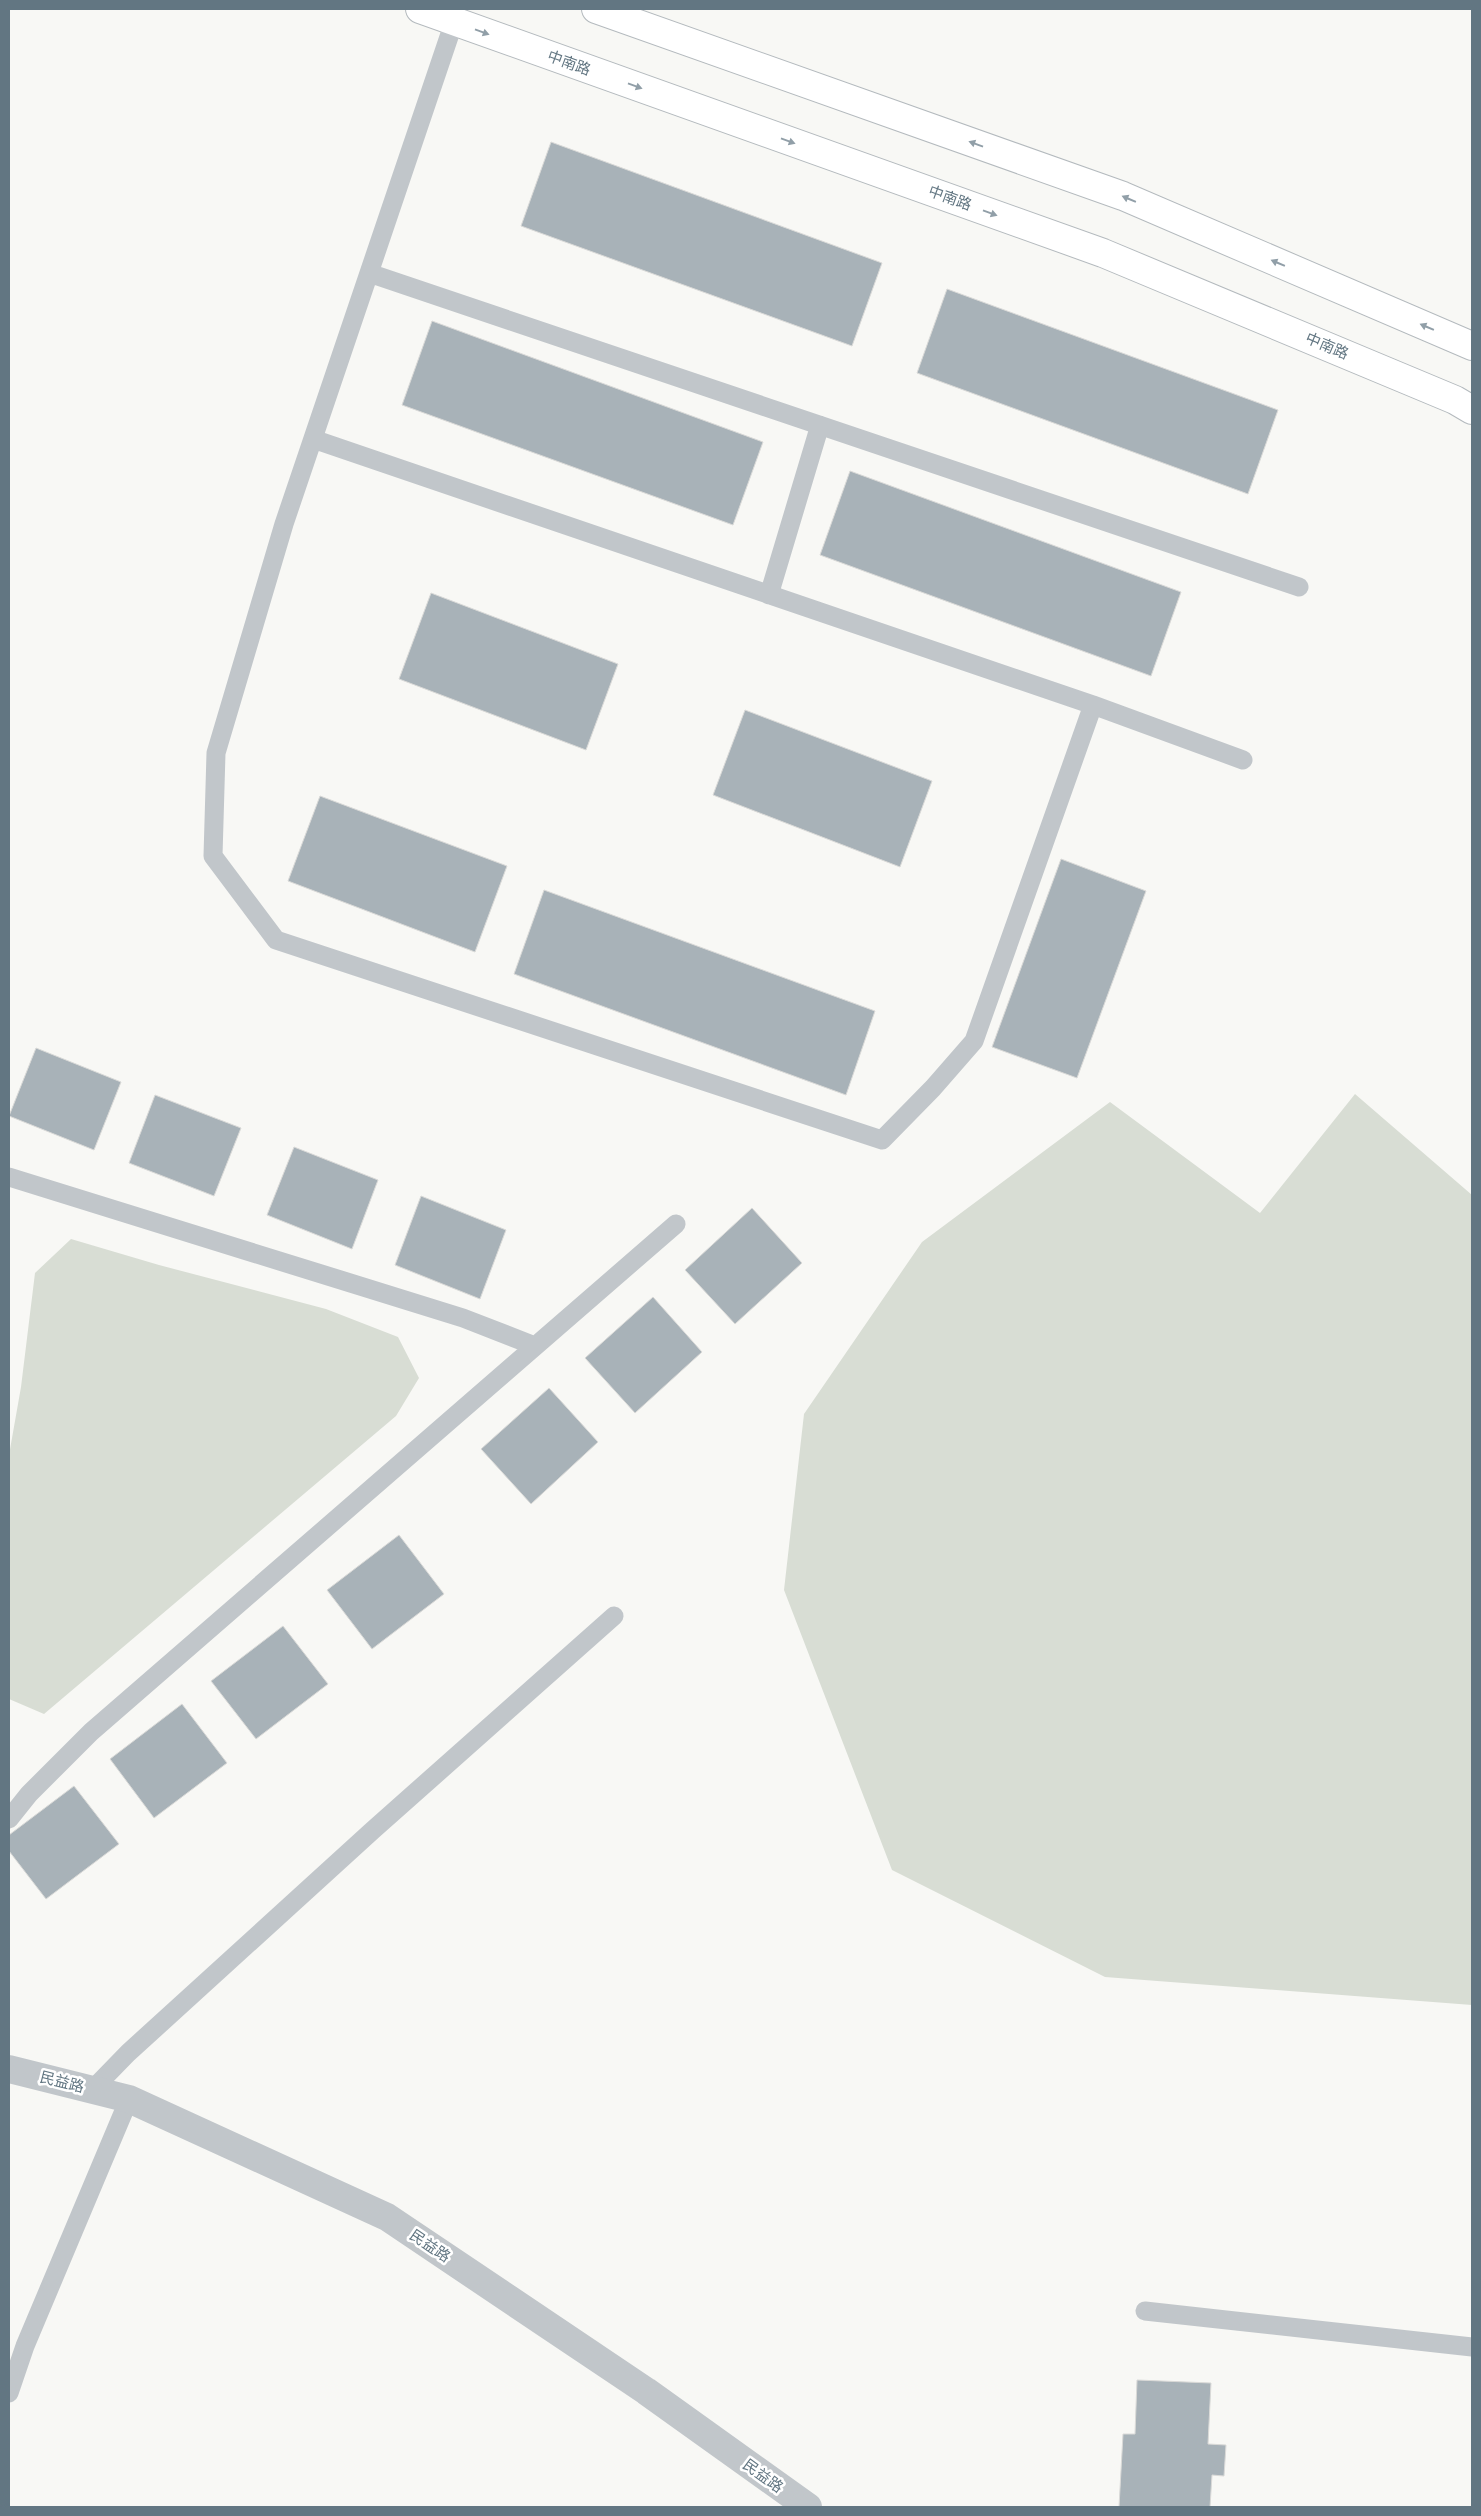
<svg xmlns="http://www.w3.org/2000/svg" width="1481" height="2516" viewBox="0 0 1481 2516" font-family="Karla,'Noto Sans SC',sans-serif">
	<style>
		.green { fill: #d8ddd4 }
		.building { fill: #a8b2b8; stroke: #dadad8 }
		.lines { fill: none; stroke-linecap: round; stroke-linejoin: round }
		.primary-casing { stroke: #b4babe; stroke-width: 30 }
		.lane { stroke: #c1c6ca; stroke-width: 19 }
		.street { stroke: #c1c6ca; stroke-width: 28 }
		.primary { stroke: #fff; stroke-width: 28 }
		.oneway { fill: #919fa8 }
		.labels { text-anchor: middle; stroke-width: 5; stroke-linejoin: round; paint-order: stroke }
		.street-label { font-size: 15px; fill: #627682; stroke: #fff }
	</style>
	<rect width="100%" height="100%" fill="#f8f8f5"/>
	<path class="green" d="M1355,1094L1472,1195V2005L1105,1977L892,1870L784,1590L804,1414L922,1242L1110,1102L1260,1213Z
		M71,1239L159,1265L326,1309L398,1337L419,1378L396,1416L44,1714L9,1699V1455L21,1387L35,1273Z"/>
	<path class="building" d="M551,142L882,263L852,346L521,226Z
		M947,289L1278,410L1248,494L917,373Z
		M432,321L763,442L733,525L402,405Z
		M850,471L1181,592L1151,676L820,555Z
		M431,593L618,664L586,750L399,679Z
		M745,710L932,781L900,867L713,795Z
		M320,796L507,866L475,952L288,881Z
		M1061,859L1146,891L1077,1078L992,1047Z
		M544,890L875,1011L846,1095L514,974Z
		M36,1048L121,1082L94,1150L9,1116Z
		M155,1095L241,1128L214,1196L129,1163Z
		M294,1147L378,1180L352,1249L267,1215Z
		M421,1196L506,1230L480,1299L395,1265Z
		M752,1208L802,1263L735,1324L685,1270Z
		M653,1297L702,1352L635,1413L585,1358Z
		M549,1388L598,1442L531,1504L481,1449Z
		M399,1535L444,1594L372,1649L327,1590Z
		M283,1626L328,1684L256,1739L211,1681Z
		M182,1704L227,1763L154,1818L110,1759Z
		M74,1786L119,1844L46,1899L9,1851V1835Z
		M1137,2380L1211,2383L1208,2444L1226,2445L1224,2476L1212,2475L1210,2507H1119L1123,2434H1135Z"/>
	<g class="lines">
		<g class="primary-casing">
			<path id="primary" d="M420,9L1103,253L1455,400L1472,410
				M596,9L1123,196L1472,346"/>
		</g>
		<path class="lane" d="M454,22L284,524L216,753L213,856L276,940L882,1140L933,1088L974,1041L1093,705
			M369,273L1299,587
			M313,439L1093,705L1243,760
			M769,595L820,425
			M9,1177L463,1318L535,1346
			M9,1819L29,1794L91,1732L676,1224
			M92,2090L128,2053L373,1830L614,1616
			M1145,2311L1472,2347
			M9,2393L25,2346L129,2099"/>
		<path class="street" d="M9,2069L129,2099L387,2217L646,2391L808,2507"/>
		<use href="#primary" class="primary"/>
	</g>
	<defs><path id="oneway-solid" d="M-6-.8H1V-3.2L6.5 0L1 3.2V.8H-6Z" transform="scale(1.25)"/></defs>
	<g class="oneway">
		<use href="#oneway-solid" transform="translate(482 32) rotate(20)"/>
		<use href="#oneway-solid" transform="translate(635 86) rotate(20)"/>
		<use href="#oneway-solid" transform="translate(788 141) rotate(20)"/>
		<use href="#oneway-solid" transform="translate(976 144) rotate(-160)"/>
		<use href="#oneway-solid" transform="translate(1129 199) rotate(-157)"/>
		<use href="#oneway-solid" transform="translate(990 213) rotate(20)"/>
		<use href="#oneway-solid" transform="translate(1278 263) rotate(-157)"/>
		<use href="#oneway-solid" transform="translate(1427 327) rotate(-157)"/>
	</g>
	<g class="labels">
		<g class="street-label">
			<text transform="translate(569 63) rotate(20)" y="5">中南路</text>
			<text transform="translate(950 198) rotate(20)" y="5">中南路</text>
			<text transform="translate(1327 346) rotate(23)" y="5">中南路</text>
			<text transform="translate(62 2082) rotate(14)" y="5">民益路</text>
			<text transform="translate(430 2246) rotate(34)" y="5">民益路</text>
			<text transform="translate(763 2476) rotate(36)" y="5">民益路</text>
		</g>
	</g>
	<rect width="1481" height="2516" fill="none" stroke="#627682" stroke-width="20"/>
</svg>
